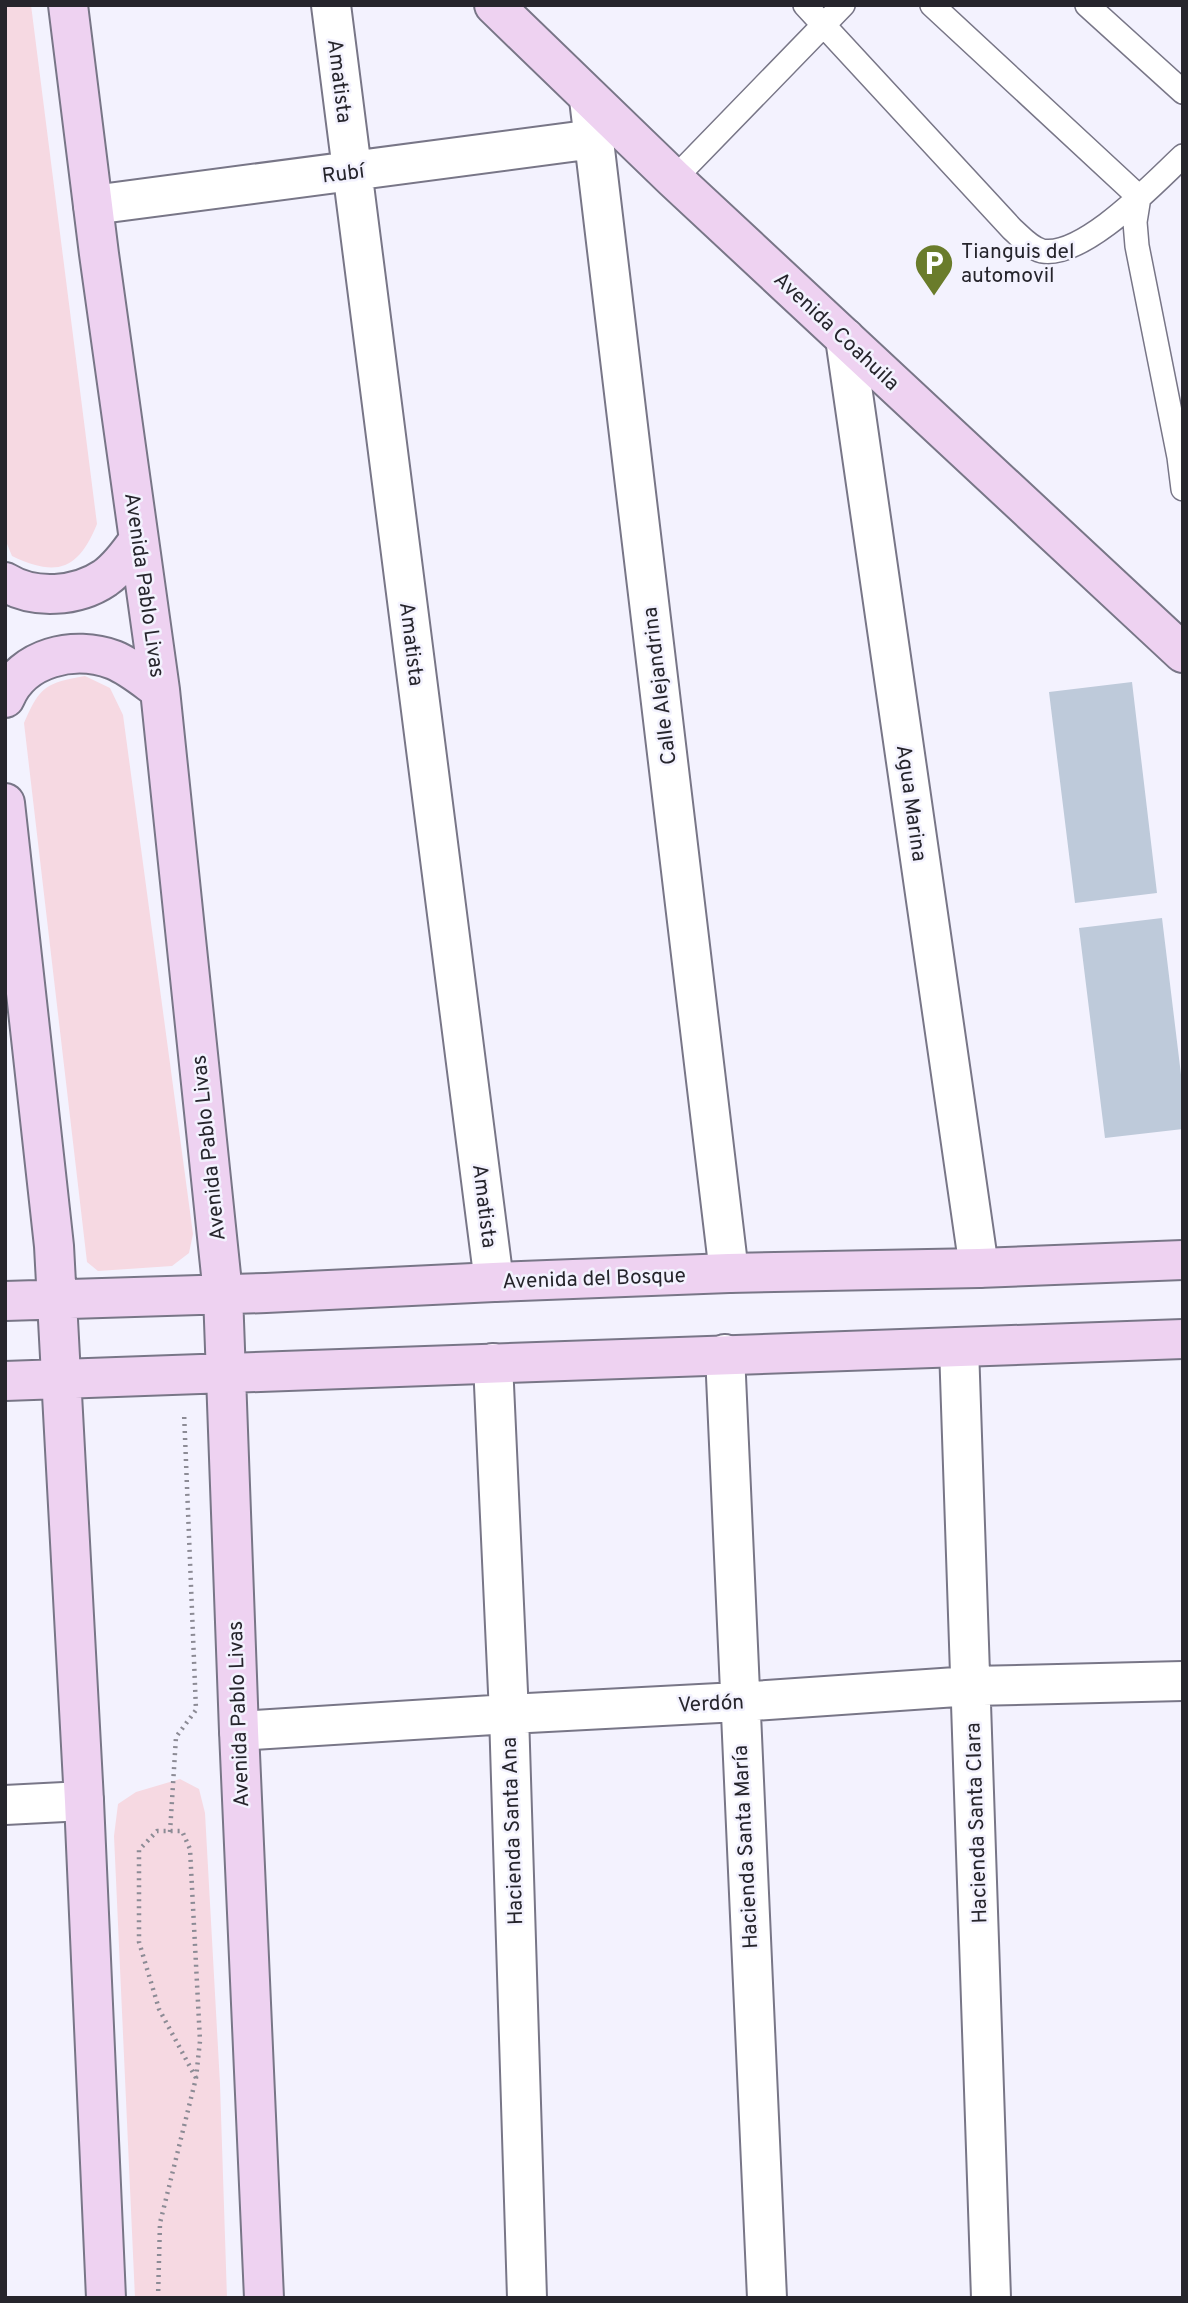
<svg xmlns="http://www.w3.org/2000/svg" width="1188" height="2303" viewBox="0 0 1188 2303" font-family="Overpass,sans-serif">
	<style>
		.green { fill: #f6d9e2 }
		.building { fill: #becada }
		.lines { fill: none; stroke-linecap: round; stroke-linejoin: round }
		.lane-casing { stroke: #787687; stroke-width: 26 }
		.street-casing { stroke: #787687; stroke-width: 42 }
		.secondary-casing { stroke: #787687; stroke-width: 42 }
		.path { stroke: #8c8b95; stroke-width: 4.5; stroke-dasharray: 2 5; stroke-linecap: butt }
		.lane { stroke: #fff; stroke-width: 23 }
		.street { stroke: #fff; stroke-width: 38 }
		.secondary { stroke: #eed2f1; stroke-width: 38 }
		.labels { text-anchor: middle; stroke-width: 5; stroke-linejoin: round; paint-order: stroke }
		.street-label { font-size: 21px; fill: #26252c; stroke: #f3f2fe }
		.poi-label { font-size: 21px; fill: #26252c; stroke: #f3f2fe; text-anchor: start }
	</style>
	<rect width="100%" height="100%" fill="#f3f2fe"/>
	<path class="green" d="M5,5H31L97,524C78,571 56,577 12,556L5,539Z
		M85,676L110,688L123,715L193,1234L189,1253L172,1266L98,1271L87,1262L24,723C40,686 46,683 85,676Z
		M180,1779L199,1789L205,1813L220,2084L227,2298H135L114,1836L118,1804L136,1792Z"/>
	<path class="building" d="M1132,682L1157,893L1075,903L1049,692Z
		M1162,918L1183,1091V1129L1105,1138L1079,928Z"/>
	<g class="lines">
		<g class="lane-casing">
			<path id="lane" d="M805,5L1012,229C1021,237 1030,248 1042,251C1084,258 1154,183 1183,156
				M932,5L1139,197L1135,222L1137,246L1179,457L1183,489
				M1087,5L1183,92
				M674,179L843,5"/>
		</g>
		<g class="street-casing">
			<path id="street" d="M331,5L494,1282
				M589,99L729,1273
				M93,205L594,139
				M845,338L979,1268
				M959,1347L991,2298
				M725,1354L767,2298
				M493,1363L509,1714L527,2298
				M239,1731L509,1714L738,1702L971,1686L1183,1681
				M5,1805L84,1801"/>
		</g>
		<g class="secondary-casing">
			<path id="secondary" d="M68,5L99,254L160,690L223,1294L239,1731L264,2298
				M494,5L674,179L1183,653
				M5,582C34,600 77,597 105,578C119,568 129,554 138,541
				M5,698C22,657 74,645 114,660C131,667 146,680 160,690
				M5,803L54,1246L84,1801L106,2298
				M5,1301L266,1293L494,1282L729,1273L979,1268L1183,1260
				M5,1381L1183,1339"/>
		</g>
		<path class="path" d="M170,1832L176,1737L196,1710L184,1412
			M158,2298L160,2223L196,2078L200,2041L190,1849L182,1831H157L139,1850V1942L159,2009L196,2078"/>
		<use href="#lane" class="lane"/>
		<use href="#street" class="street"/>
		<use href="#secondary" class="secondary"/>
	</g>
	<defs>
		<g id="parking-pin" transform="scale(2.0125)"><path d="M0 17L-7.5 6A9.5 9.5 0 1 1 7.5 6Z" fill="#6a7c2b" stroke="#f3f2fe"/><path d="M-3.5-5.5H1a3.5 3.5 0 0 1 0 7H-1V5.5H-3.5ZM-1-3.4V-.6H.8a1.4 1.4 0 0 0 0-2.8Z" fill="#fff"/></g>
	</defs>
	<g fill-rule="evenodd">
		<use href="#parking-pin" x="934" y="263"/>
	</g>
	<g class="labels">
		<g class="street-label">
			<text transform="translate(340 81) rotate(83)" y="7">Amatista</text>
			<text transform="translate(343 173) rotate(-7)" y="7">Rubí</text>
			<text transform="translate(837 331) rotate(43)" y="7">Avenida Coahuila</text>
			<text transform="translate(145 585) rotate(82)" y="7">Avenida Pablo Livas</text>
			<text transform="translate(412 644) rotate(83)" y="7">Amatista</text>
			<text transform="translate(659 686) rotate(-97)" y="7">Calle Alejandrina</text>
			<text transform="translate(912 803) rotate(82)" y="7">Agua Marina</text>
			<text transform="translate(208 1148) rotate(-96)" y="7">Avenida Pablo Livas</text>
			<text transform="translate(485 1206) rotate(83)" y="7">Amatista</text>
			<text transform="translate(594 1278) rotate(-2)" y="7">Avenida del Bosque</text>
			<text transform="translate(711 1703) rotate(-3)" y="7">Verdón</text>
			<text transform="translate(238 1714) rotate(-92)" y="7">Avenida Pablo Livas</text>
			<text transform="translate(976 1823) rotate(-92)" y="7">Hacienda Santa Clara</text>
			<text transform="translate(512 1831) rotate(-92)" y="7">Hacienda Santa Ana</text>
			<text transform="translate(745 1847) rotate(-93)" y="7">Hacienda Santa María</text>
		</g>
		<g class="poi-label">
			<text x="961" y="258">Tianguis del<tspan x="961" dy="24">automovil</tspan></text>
		</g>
	</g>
	<rect width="1188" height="2303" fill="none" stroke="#26252c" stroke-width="14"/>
</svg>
